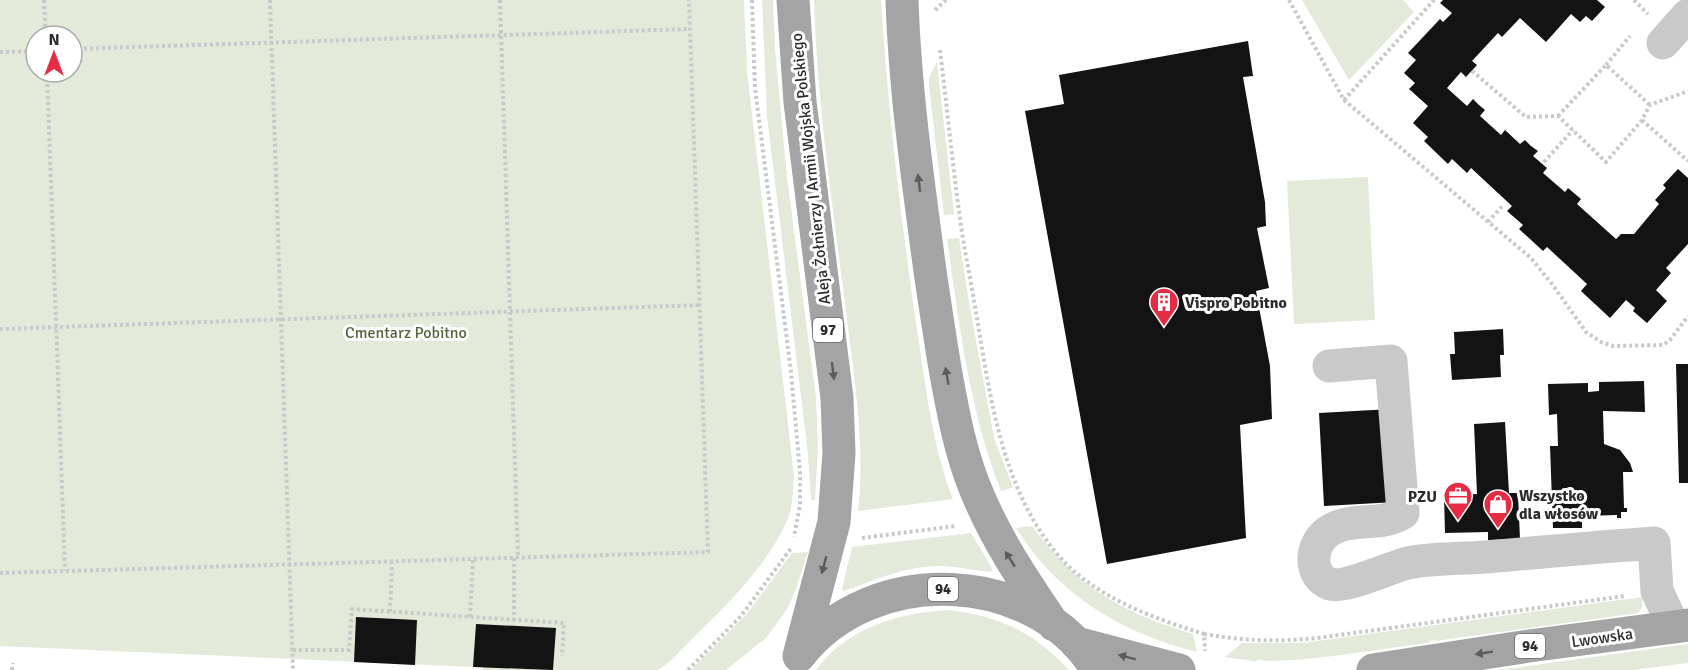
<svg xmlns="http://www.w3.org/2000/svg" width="1688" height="670" viewBox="0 0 1688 670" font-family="Signika,sans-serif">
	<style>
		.green { fill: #e3ead9; fill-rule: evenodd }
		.building { fill: #131313 }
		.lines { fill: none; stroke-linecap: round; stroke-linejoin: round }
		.path { stroke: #c9c9c9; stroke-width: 4; stroke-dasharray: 3 3; stroke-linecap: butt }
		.minor { stroke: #c9c9c9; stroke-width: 33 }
		.major { stroke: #a4a4a4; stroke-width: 33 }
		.oneway { fill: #5c5c5c }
		.labels { text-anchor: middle; stroke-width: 6; stroke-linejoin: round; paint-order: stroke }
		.shield { fill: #fff; stroke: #6b6b6b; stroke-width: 1.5 }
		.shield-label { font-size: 15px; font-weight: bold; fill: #2c2c2c }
		.street-label { font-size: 16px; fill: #2c2c2c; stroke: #fff }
		.poi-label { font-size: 16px; font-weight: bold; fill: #2c2c2c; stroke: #fff; text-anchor: start }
		.park-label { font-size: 16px; fill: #51673a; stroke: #fff }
	</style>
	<rect width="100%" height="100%" fill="#fff"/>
	<path class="green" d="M0,0H744L747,71L794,476C793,491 793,507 787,521C766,567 727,605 692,639C681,650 671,662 658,670H483V667H473L0,646ZM36,36H72V72H36Z
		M762,0H773L775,49L787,177L816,398L818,448L815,500H811L808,454L767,116Z
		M814,0H881C888,111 901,221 917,330C926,387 932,446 953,499L858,511C866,441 853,372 845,303C832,202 817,102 814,0Z
		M1302,0H1403L1414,12L1349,80Z
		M937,62L954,214L944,215L929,86V77Z
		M1368,177L1375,320L1294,324L1287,181Z
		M959,238L970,308L994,438L1013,487L1001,491C970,413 959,323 947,239Z
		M1032,526C1078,587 1120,612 1193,634L1197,652C1121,633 1058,595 1016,528Z
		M971,533L992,568L991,572C976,571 960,567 944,566C906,565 879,579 844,591L842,589L852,547Z
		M808,552L796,589L787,609L766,638L726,670H691L746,615L792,553Z
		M1642,597V607L1638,613L1435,641L1434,640L1426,643C1372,650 1317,661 1262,661V659L1254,661L1225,657L1242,643H1302Z
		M948,610C1000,616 1033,632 1069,670H816C847,628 898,613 948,610Z
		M1688,644V663L1633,670H1498Z"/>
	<path class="building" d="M1443,0H1597L1605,7L1592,21L1586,16L1580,22L1571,14L1546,42L1520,18L1502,37L1498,33L1472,61L1477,65L1466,77L1461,72L1447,88L1467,106L1473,99L1479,105L1485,110L1480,116L1501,135L1505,130L1520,144L1525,140L1531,146L1538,151L1533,156L1547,168L1543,173L1565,192L1568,188L1581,199L1577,204L1616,239L1621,234H1634L1659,204L1655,200L1666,188L1663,185L1678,169L1688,178V244L1666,268L1671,273L1656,290L1667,301L1647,323L1633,311L1635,308L1626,300L1610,318L1581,291L1587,284L1547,247L1543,251L1519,229L1523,225L1507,211L1512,206L1471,168L1467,173L1452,159L1448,164L1424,141L1428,137L1413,123L1428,106L1409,89L1415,83L1404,73L1416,60L1408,53L1440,19L1443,22L1452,13L1440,3Z
		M1248,41L1253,76L1243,77L1265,202L1266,226L1257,228L1269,288L1256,291L1270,366L1272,419L1240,425L1246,538L1107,564L1025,111L1064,104L1059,75Z
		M1503,329L1504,355H1500L1501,377L1452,380L1450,354H1455L1454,332Z
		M1676,364H1688V483H1679Z
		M1644,381L1645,412L1603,411L1604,444L1620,450L1630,463L1633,472H1623L1624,508H1627V512H1621V518H1617V515L1582,516V528H1553L1550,446H1558L1557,414L1549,415L1548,384L1588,383V392L1599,391V382Z
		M1391,409L1396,502L1324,506L1319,413Z
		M1505,422L1509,493H1518L1520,539L1488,540V532L1445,533L1444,496L1477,494L1474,424Z
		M356,617L417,620L415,665L354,662Z
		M476,624L556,628L553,670L473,667Z"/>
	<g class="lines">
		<path class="path" d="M44,0L46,36
			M270,0L293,670
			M500,0L518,558
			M752,0L755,88L791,372L800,472V505L794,537
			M1289,0L1344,100L1531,258L1552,284L1586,332L1601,342L1613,346L1663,345L1670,340L1688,316
			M1634,0L1648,14
			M935,10L946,0
			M72,49L690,29
			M940,50C947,106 952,162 960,218C964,249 971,281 976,312C990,395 1001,488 1058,555C1094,597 1153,618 1204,634L1205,651
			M0,52L36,51
			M1606,65L1630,36
			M1472,71L1526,117L1558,116L1606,162L1642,120L1650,105L1688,91
			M47,72L65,571
			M1344,100L1434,0
			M1558,116L1606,65L1650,105
			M1642,120L1688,161
			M1544,162L1573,130
			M1488,222L1504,204
			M0,329L701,305
			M862,538L956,526
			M514,558V620
			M0,573L708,552L689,0
			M390,612L392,562
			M470,617L473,559
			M1204,634C1245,641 1276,642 1317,638L1625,596
			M293,650H349L352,609L564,623L562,656
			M12,670L13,663
			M688,670L741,616L792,547"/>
		<path class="minor" d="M1663,43L1688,15
			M1329,366L1391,361L1403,513C1380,528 1347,515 1325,534C1310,548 1309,576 1330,584C1345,589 1391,567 1408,563C1433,558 1461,559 1486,557C1542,552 1598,547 1654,543L1657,591L1674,627"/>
		<path class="major" d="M793,0L800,102L837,398L839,453L834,522L799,656
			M902,0C905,91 918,181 930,271C935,305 940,339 946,374C953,412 960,451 975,488C995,538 1024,581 1054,625
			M1076,643L1179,670
			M799,656C871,562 1035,568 1097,670
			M1373,670L1529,646L1688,625"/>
	</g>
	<defs><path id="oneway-solid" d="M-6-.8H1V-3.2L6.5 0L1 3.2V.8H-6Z" transform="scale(1.5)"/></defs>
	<g class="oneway">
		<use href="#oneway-solid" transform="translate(919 183) rotate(-97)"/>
		<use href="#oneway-solid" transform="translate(833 371) rotate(83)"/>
		<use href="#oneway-solid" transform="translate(947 376) rotate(-100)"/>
		<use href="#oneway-solid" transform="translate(1010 559) rotate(-122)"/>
		<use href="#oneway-solid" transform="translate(824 565) rotate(105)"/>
		<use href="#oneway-solid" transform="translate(1484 653) rotate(171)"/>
		<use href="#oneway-solid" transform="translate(1127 657) rotate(-165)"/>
	</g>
	<defs>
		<g id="building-pin" transform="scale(1.5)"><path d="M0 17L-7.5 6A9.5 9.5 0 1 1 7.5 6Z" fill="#e52c44" stroke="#fff"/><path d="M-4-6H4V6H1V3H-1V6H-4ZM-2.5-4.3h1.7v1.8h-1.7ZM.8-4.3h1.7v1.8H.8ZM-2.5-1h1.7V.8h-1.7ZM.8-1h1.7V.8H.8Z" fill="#fff"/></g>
		<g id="office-pin" transform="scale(1.5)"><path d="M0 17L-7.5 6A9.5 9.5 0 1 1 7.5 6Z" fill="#e52c44" stroke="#fff"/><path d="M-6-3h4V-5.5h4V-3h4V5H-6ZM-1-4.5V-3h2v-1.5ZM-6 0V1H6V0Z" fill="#fff"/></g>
		<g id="shop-pin" transform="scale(1.5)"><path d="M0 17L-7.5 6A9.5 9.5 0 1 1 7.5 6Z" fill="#e52c44" stroke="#fff"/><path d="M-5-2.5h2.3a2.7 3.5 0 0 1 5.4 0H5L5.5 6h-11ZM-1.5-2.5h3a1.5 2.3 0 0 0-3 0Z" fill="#fff"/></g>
	</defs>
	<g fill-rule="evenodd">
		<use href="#building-pin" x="1164" y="302"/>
		<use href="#office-pin" x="1458" y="496"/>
		<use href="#shop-pin" x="1498" y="504"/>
	</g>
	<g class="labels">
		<g class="shield">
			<rect x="813" y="318" width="30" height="24" rx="4.5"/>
			<rect x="928" y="577" width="30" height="24" rx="4.5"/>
			<rect x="1515" y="634" width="30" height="24" rx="4.5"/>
		</g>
		<g class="shield-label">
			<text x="828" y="335">97</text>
			<text x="943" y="594">94</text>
			<text x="1530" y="651">94</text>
		</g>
		<g class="street-label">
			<text transform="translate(810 169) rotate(-96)" y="6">Aleja Żołnierzy I Armii Wojska Polskiego</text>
			<text transform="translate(1602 637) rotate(-8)" y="6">Lwowska</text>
		</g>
		<g class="poi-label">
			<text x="1185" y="308">Vispro Pobitno</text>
			<text x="1519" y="501">Wszystko<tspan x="1519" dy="18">dla włosów</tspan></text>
			<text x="1437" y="502" text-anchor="end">PZU</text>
		</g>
		<g class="park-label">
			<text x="406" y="338">Cmentarz Pobitno</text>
		</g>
	</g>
	<g transform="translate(54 54)"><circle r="28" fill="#ffffff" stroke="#ababab" stroke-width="1.5"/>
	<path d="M0-4.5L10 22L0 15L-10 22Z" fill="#e52c44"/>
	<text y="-9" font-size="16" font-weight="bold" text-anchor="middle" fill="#2c2c2c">N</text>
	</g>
</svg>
